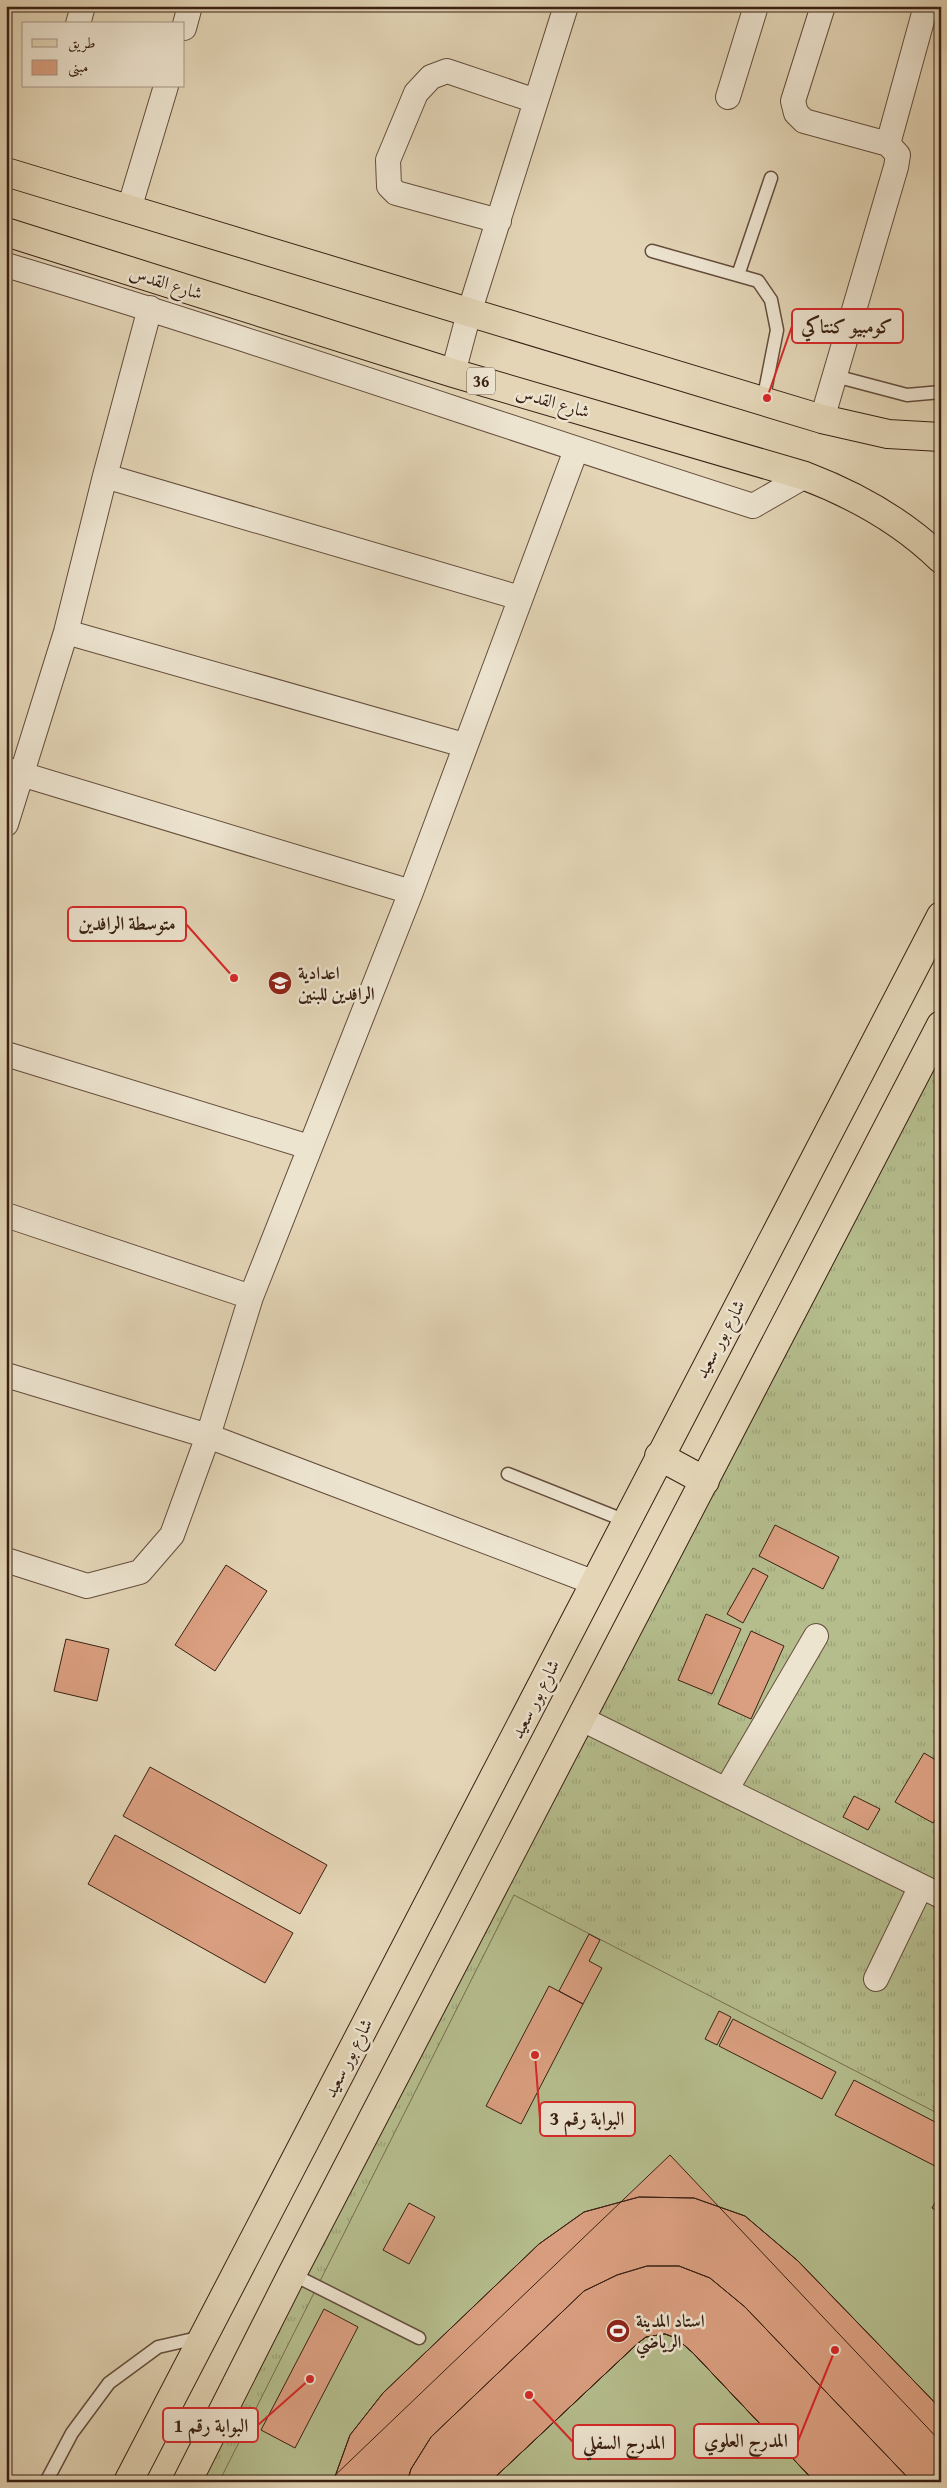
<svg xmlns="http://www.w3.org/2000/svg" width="947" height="2488" viewBox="0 0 947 2488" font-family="'Gentium Book Plus',Amiri,serif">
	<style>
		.grass { fill: url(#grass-tufts); stroke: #776e50 }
		.pitch { fill: #b5bd8d; stroke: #776e50 }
		.building { fill: #da9f80; stroke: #392013 }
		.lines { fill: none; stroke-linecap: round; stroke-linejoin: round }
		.lane-casing { stroke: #644d3c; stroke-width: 15 }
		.street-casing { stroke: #644d3c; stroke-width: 26 }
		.primary-casing { stroke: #392013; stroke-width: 30 }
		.lane { stroke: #ede4d0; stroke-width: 12 }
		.street { stroke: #ede4d0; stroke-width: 24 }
		.primary { stroke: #e3d5b6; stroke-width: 28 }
		.labels { text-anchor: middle; stroke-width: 5; stroke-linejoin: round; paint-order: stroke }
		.shield { fill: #ede4d0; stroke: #6f5b4c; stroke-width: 1 }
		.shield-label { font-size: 16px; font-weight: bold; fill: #392013 }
		.street-label { font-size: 18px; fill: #392013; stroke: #ede4d0 }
		.poi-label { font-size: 18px; font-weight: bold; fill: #392013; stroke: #ede4d0; text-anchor: start }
		.leader { fill: none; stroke: #d62828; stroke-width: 2 }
		.callout-dot { fill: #d62828; stroke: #ede4d0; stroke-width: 2 }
		.callout { fill: #ede4d0; stroke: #d62828; stroke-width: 2 }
		.callout-label { font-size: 19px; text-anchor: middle; font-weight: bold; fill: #392013 }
	</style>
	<defs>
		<pattern id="grass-tufts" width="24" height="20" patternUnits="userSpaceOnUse" patternTransform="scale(1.25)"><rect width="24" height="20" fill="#b5bd8d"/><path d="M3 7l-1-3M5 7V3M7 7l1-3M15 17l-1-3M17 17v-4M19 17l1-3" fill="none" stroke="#9ca279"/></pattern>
	</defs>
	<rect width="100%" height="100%" fill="#e3d5b6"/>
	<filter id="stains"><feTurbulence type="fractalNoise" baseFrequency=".004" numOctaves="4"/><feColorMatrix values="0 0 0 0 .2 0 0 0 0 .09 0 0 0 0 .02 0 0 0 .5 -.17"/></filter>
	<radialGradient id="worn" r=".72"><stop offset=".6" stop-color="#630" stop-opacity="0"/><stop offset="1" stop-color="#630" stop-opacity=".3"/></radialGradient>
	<path class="grass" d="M941,1025V2482H197Z"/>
	<path class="pitch" d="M514,1895L941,2115V2482H219Z"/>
	<path class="building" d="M775,1525L839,1557L823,1589L759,1556Z
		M226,1565L267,1591L215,1671L175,1645Z
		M753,1568L768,1576L743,1623L727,1614Z
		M706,1614L741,1629L712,1694L678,1680Z
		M751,1631L784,1646L751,1719L718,1704Z
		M66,1639L109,1649L97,1701L54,1691Z
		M924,1753L941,1763V1810L933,1823L895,1802Z
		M150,1767L327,1865L300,1914L123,1816Z
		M854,1796L880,1809L868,1830L843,1817Z
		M115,1835L293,1933L265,1983L88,1884Z
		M589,1934L600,1940L589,1961L602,1968L583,2004L559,1991Z
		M549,1986L583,2004L521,2124L486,2106Z
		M719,2011L731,2017L717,2045L705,2039Z
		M733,2019L836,2072L822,2099L719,2046Z
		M854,2080L941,2125V2169L835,2115Z
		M670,2155L941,2442V2482H815L693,2353L676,2338L665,2334L646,2337L637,2344L490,2482H328Z
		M941,2192V2213L932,2208Z
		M639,2197L694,2198L745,2216L798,2261L941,2409V2482H912L745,2307L710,2278L679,2266H647L617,2275L584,2291L431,2437L411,2469L407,2482H333L350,2435L383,2393L539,2244L584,2212Z
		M639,2197L694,2198L745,2216L798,2261L941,2409V2482H815L693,2353L676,2338L665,2334L646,2337L637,2344L490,2482H333L350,2435L383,2393L539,2244L584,2212Z
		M409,2203L435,2217L409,2264L383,2250Z
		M647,2266H679L710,2278L745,2307L912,2482H815L693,2353L676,2338L665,2334L646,2337L637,2344L490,2482H407L411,2469L431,2437L584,2291L617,2275Z
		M324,2309L358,2327L295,2448L261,2430Z"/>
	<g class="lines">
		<g class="lane-casing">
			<path id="lane" d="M652,251L758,281L771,300L777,330L763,401
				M738,275L771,178
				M835,376L907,395L941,392
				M508,1474L626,1521
				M292,2274L419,2338
				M46,2482L72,2433L109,2383L158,2347L202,2337"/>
		</g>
		<g class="street-casing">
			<path id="street" d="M78,24L83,6
				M184,28L190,6
				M728,97L756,6
				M888,144L926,6
				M129,209L166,86
				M499,221L396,193L389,186L388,160L416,93L431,77L447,71L536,101
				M6,265C257,340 504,427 753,506L805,476
				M453,373L469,313L566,6
				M822,419L896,167L898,155L888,144L804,121L796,113L793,101L823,6
				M105,476L520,598
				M66,632L464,745
				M8,770L411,892
				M6,824L66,632L105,476L150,308
				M6,1054L309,1147
				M6,1215L251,1297
				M6,1375L208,1436L595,1583
				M6,1560L87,1586L140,1572L172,1535L208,1436L251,1297L411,892L576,450
				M582,1719L941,1896
				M726,1790L816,1636
				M876,1979L921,1886"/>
		</g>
		<g class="primary-casing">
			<path id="primary" d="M6,172L822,419L888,434L941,437
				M6,232L453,373L805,476C855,495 902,521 941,559
				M659,1456L705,1481
				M128,2482L941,916
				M187,2482L292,2274L941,1025"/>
		</g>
		<use href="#lane" class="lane"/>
		<use href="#street" class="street"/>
		<use href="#primary" class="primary"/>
	</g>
	<defs>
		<g id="school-disc" transform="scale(1.25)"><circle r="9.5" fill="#8f2418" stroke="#ede4d0"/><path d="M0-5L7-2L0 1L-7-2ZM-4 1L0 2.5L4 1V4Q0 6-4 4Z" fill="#fff"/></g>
		<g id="stadium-disc" transform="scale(1.25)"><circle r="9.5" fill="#8f2418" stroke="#ede4d0"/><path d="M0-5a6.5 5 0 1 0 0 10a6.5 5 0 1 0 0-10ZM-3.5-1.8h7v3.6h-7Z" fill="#fff"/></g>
	</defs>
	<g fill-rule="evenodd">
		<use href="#school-disc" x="280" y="983"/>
		<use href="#stadium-disc" x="618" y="2331"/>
	</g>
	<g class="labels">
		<rect class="shield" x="467" y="367.5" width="28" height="27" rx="4"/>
		<g class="shield-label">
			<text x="481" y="387">36</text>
		</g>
		<g class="street-label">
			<text transform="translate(166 283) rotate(17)" y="6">شارع القدس</text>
			<text transform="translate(553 402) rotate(16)" y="6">شارع القدس</text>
			<text transform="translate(720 1339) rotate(-62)" y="6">شارع بور سعيد</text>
			<text transform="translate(535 1699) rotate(-63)" y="6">شارع بور سعيد</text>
			<text transform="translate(348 2058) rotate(-63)" y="6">شارع بور سعيد</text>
		</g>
		<g class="poi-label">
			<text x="298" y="979">اعدادية<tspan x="298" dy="21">الرافدين للبنين</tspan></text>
			<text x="636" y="2327">استاد المدينة<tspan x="636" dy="21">الرياضي</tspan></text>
		</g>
	</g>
	<path class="leader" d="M767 398L792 326M234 978L186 924M535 2055L540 2119M310 2379L258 2425M835 2350L798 2441M529 2395L573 2442"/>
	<g class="callout-dot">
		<circle cx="767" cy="398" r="5"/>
		<circle cx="234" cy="978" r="5"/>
		<circle cx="535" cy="2055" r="5"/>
		<circle cx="310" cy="2379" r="5"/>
		<circle cx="835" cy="2350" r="5"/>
		<circle cx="529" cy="2395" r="5"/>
	</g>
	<g class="callout">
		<rect x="792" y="309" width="111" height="34" rx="5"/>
		<rect x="68" y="907" width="118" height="34" rx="5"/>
		<rect x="540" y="2102" width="95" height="34" rx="5"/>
		<rect x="163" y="2408" width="95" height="34" rx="5"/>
		<rect x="694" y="2424" width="104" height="34" rx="5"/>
		<rect x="573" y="2425" width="102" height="34" rx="5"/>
	</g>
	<g class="callout-label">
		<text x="847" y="333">كومبيو كنتاكي</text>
		<text x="127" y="930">متوسطة الرافدين</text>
		<text x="587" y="2125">البوابة رقم 3</text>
		<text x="211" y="2432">البوابة رقم 1</text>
		<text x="746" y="2447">المدرج العلوي</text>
		<text x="624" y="2449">المدرج السفلي</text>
	</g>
	<rect width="947" height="2488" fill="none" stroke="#e3d5b6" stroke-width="25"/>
	<rect x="8" y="8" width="932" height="2473" fill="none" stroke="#392013" stroke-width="2.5"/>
	<rect x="12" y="12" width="922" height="2463" fill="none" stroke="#392013"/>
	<rect x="22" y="22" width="162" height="65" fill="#ede4d0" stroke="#a59684"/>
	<rect x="32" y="39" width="25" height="8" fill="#e3d5b6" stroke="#a59684"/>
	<text x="68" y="48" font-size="15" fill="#392013">طريق</text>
	<rect x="32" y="60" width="25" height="15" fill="#da9f80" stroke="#a59684"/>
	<text x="68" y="72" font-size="15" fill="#392013">مبنى</text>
	<rect width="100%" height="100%" filter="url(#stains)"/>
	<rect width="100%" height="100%" fill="url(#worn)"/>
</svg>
